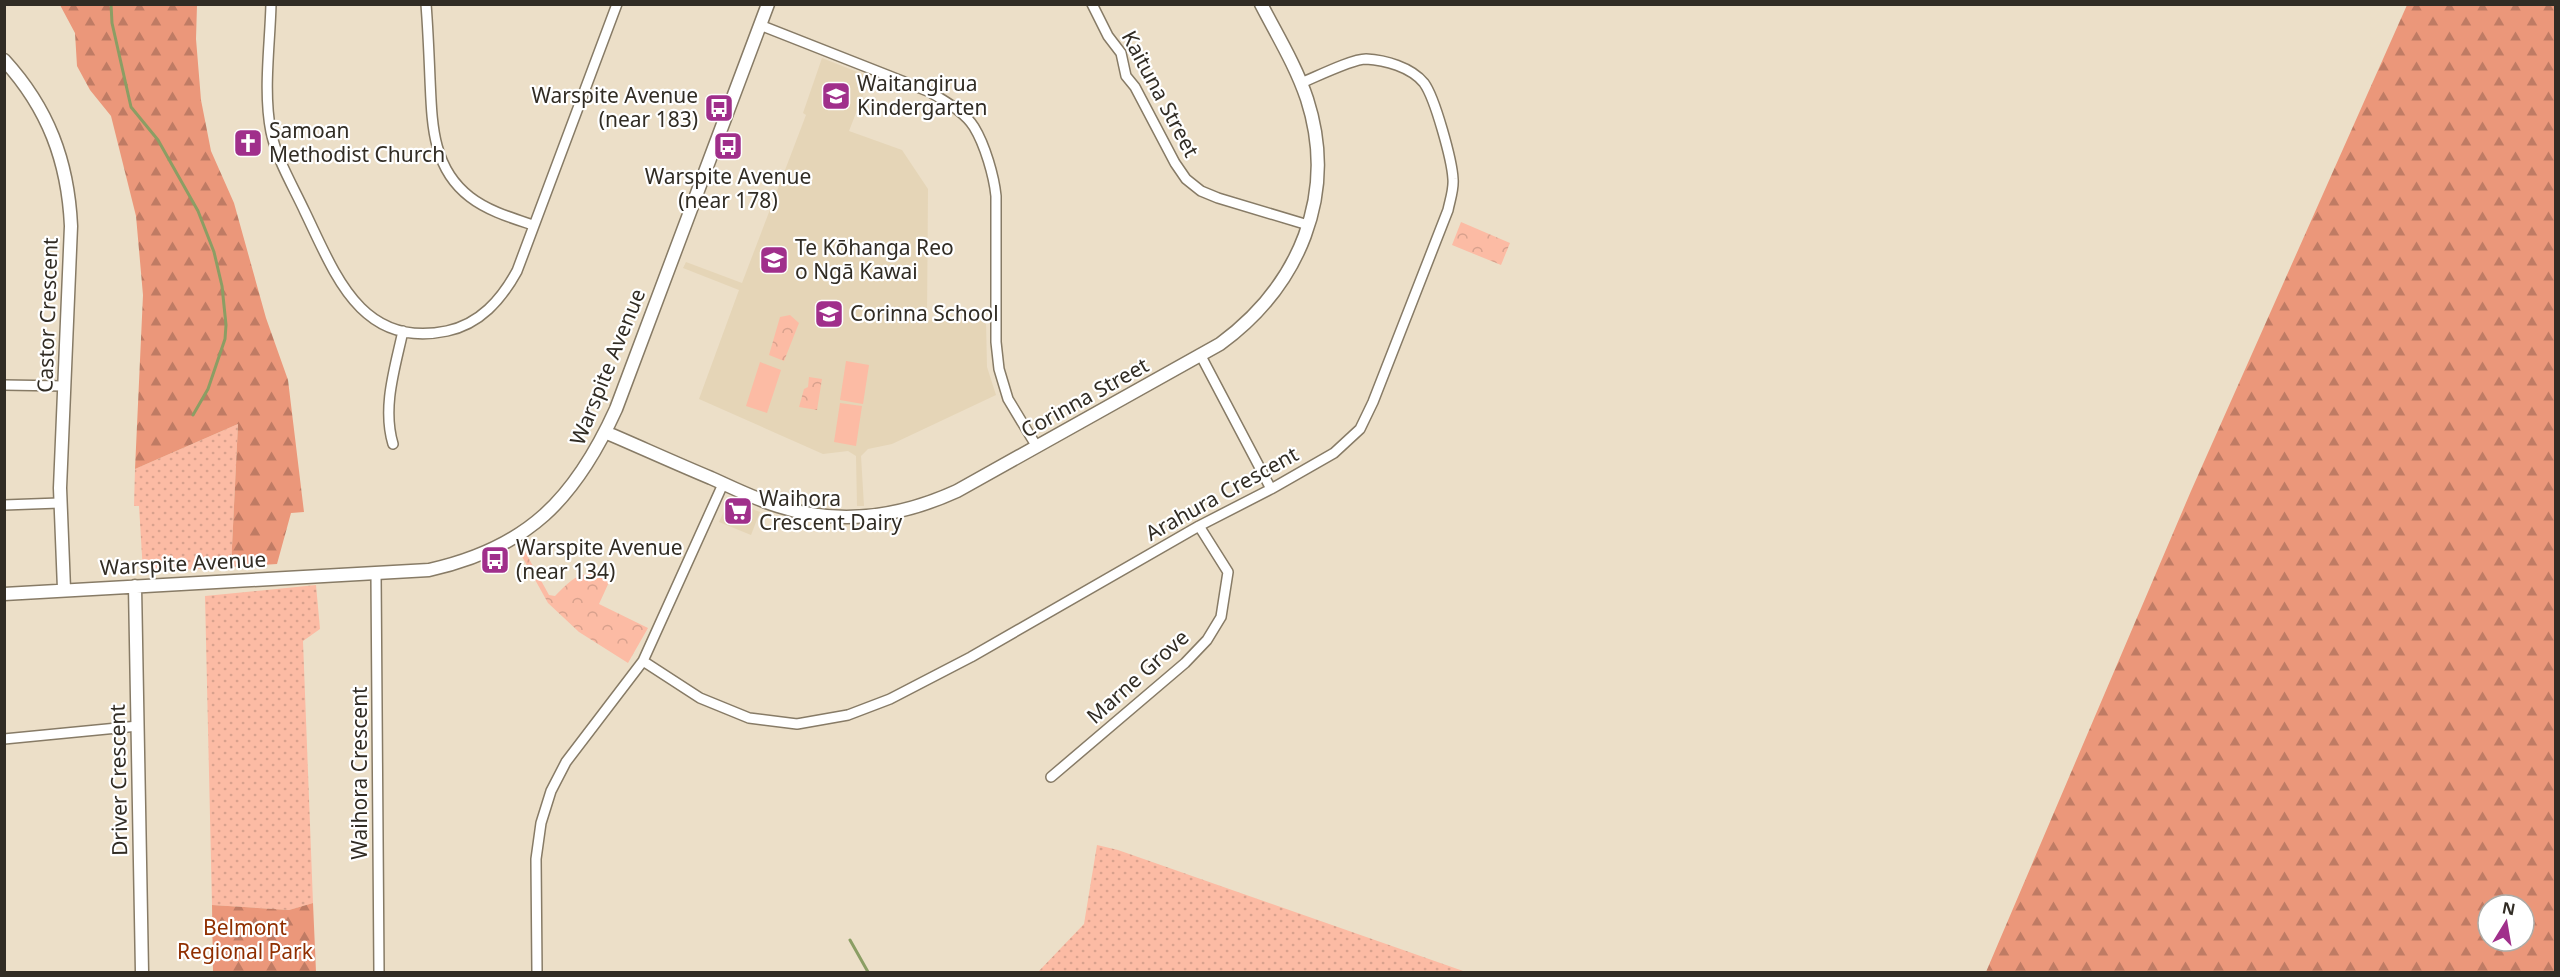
<svg xmlns="http://www.w3.org/2000/svg" width="2560" height="977" viewBox="0 0 2560 977" font-family="'Noto Sans',sans-serif">
	<style>
		.built { fill: #e5d5b7 }
		.grass { fill: url(#grass-dots) }
		.forest { fill: url(#forest-firs); fill-rule: evenodd }
		.park { fill: url(#park-crowns) }
		.pitch { fill: #fcbba4 }
		.lines { fill: none; stroke-linecap: round; stroke-linejoin: round }
		.stream { stroke: #8b9e64; stroke-width: 3 }
		.street-casing { stroke: #877b66; stroke-width: 12 }
		.secondary-casing { stroke: #877b66; stroke-width: 15 }
		.street { stroke: #fff; stroke-width: 9 }
		.secondary { stroke: #fff; stroke-width: 12 }
		.labels { text-anchor: middle; stroke-width: 4.5; stroke-linejoin: round; paint-order: stroke }
		.poi-label { font-size: 21px; fill: #312c24; stroke: #fff; text-anchor: start }
		.street-label { font-size: 21px; fill: #312c24; stroke: #fff }
		.park-label { font-size: 21px; fill: #902f01; stroke: #fff }
	</style>
	<defs>
		<pattern id="grass-dots" width="8" height="8" patternUnits="userSpaceOnUse" patternTransform="scale(1.5)"><rect width="8" height="8" fill="#fcbba4"/><path d="M2 2h.1M6 6h.1" fill="none" stroke="#d8a18d" stroke-width="1.8" stroke-linecap="round"/></pattern>
		<pattern id="forest-firs" width="22" height="20" patternUnits="userSpaceOnUse" patternTransform="scale(1.5)"><rect width="22" height="20" fill="#eb977a"/><path d="M5 1l3.5 6h-7zM16 11l3.5 6h-7z" fill="#bf7b64"/></pattern>
		<pattern id="park-crowns" width="20" height="18" patternUnits="userSpaceOnUse" patternTransform="scale(1.5)"><rect width="20" height="18" fill="#fcbba4"/><path d="M2 6a3 3 0 1 1 6 0M12 15a3 3 0 1 1 6 0" fill="none" stroke="#d8a18d"/></pattern>
	</defs>
	<rect width="100%" height="100%" fill="#ecdfc8"/>
	<path class="built" d="M822,58L870,77L849,131L902,150L928,189L927,320L986,321L987,367L996,395L892,444L868,449L861,456L864,506H857L856,456L848,451L823,454L699,399L739,290L683,268L686,262L742,283L806,115L803,113Z
		M737,503L760,512L751,535L719,522L726,507Z"/>
	<path class="grass" d="M238,424L231,567L143,572L139,506H134L135,469Z
		M316,585L320,629L303,641L313,903L289,910L212,905L205,596Z
		M1097,845L1118,850L1466,972H1038L1084,924Z"/>
	<path class="forest" d="M60,5H197L196,39L201,100L211,151L234,203L266,318L288,380L304,512L291,513L277,564L231,567L238,424L135,469L143,295L136,216L111,116L90,90L77,66L75,33Z
		M2407,5H2555V972H1986L2191,491ZM2488,905H2524V941H2488Z
		M313,903L316,972H213L212,905L289,910Z"/>
	<path class="park" d="M1461,222L1510,243L1501,265L1452,245Z
		M790,315L799,323L784,361L769,355L780,317Z
		M809,377L822,379L817,410L799,407L804,389L808,387Z
		M523,548L549,595L555,596C574,577 583,567 610,580L599,604L648,628L628,663L579,632L548,603L519,551Z"/>
	<path class="pitch" d="M846,361L869,365L863,404L840,400Z
		M760,362L781,370L767,413L746,406Z
		M840,403L862,406L856,446L834,442Z"/>
	<g class="lines">
		<path class="stream" d="M111,4L112,23L131,107L158,140L198,211L214,252L222,286L226,325L225,339L208,389L193,415
			M850,940L868,972"/>
		<g class="street-casing">
			<path id="street" d="M271,4C270,46 263,91 271,132C277,160 293,186 305,212C335,274 361,349 447,331C480,324 501,300 517,271L617,4
				M426,4C428,29 429,54 430,79C432,123 432,168 470,197C488,211 512,218 533,225
				M1092,4L1108,36L1121,53L1126,76L1135,87L1175,163L1186,179L1201,191L1218,198L1308,225
				M760,25L930,92C944,101 965,112 974,127C985,145 994,176 996,196V342L999,369L1008,399L1037,447
				M1201,356L1271,489
				M4,385L64,386
				M393,444C382,407 395,368 403,331
				M4,505L59,503
				M376,574L379,972
				M643,661L700,698L749,718L797,724L848,715L890,699L971,657L1199,526L1271,489L1334,453L1360,429L1373,402L1448,210C1450,200 1454,189 1453,179C1452,160 1435,98 1424,83C1411,67 1385,60 1366,59C1352,59 1316,77 1301,83
				M4,739L138,726
				M1051,777L1185,663L1207,640L1221,617L1228,572L1199,526
				M537,972L536,859L541,823L551,791L566,762L643,661L723,484"/>
		</g>
		<g class="secondary-casing">
			<path id="secondary" d="M4,60C48,108 68,161 71,226L60,488L64,589
				M605,432C640,447 675,463 711,478C733,488 755,499 778,506C839,526 900,517 957,491L1220,344C1299,286 1338,195 1307,99C1296,66 1277,35 1261,4
				M135,586L142,972
				M4,594L429,570C528,548 575,499 616,409L768,4"/>
		</g>
		<use href="#street" class="street"/>
		<use href="#secondary" class="secondary"/>
	</g>
	<defs>
		<g id="school-square" transform="scale(1.5)"><rect x="-9" y="-9" width="18" height="18" rx="4" fill="#a02f8b" stroke="#fff"/><path d="M0-5L7-2L0 1L-7-2ZM-4 1L0 2.5L4 1V4Q0 6-4 4Z" fill="#fff"/></g>
		<g id="bus-square" transform="scale(1.5)"><rect x="-9" y="-9" width="18" height="18" rx="4" fill="#a02f8b" stroke="#fff"/><path d="M-5-6H5V4H4V6H2V4H-2V6H-4V4H-5ZM-3.5-4V0h7V-4ZM-3.5 1.2v1.5H-2V1.2ZM2 1.2v1.5H3.5V1.2Z" fill="#fff"/></g>
		<g id="church-square" transform="scale(1.5)"><rect x="-9" y="-9" width="18" height="18" rx="4" fill="#a02f8b" stroke="#fff"/><path d="M-1.2-6h2.4v3.5h3.3v2.4h-3.3V6h-2.4V-.1h-3.3v-2.4h3.3Z" fill="#fff"/></g>
		<g id="supermarket-square" transform="scale(1.5)"><rect x="-9" y="-9" width="18" height="18" rx="4" fill="#a02f8b" stroke="#fff"/><path d="M-6-5.5h2.5l.6 2H6L4.5 2H-2.5L-4.4-4H-6ZM-1.5 3.2a1.3 1.3 0 1 0 .1 0ZM3 3.2a1.3 1.3 0 1 0 .1 0Z" fill="#fff"/></g>
	</defs>
	<g fill-rule="evenodd">
		<use href="#school-square" x="836" y="96"/>
		<use href="#bus-square" x="719" y="108"/>
		<use href="#church-square" x="248" y="143"/>
		<use href="#bus-square" x="728" y="146"/>
		<use href="#school-square" x="774" y="260"/>
		<use href="#school-square" x="829" y="314"/>
		<use href="#supermarket-square" x="738" y="511"/>
		<use href="#bus-square" x="495" y="560"/>
	</g>
	<g class="labels">
		<g class="poi-label">
			<text x="857" y="91">Waitangirua<tspan x="857" dy="24">Kindergarten</tspan></text>
			<text x="698" y="103" text-anchor="end">Warspite Avenue<tspan x="698" dy="24">(near 183)</tspan></text>
			<text x="269" y="138">Samoan<tspan x="269" dy="24">Methodist Church</tspan></text>
			<text x="728" y="184" text-anchor="middle">Warspite Avenue<tspan x="728" dy="24">(near 178)</tspan></text>
			<text x="795" y="255">Te Kōhanga Reo<tspan x="795" dy="24">o Ngā Kawai</tspan></text>
			<text x="850" y="321">Corinna School</text>
			<text x="759" y="506">Waihora<tspan x="759" dy="24">Crescent Dairy</tspan></text>
			<text x="516" y="555">Warspite Avenue<tspan x="516" dy="24">(near 134)</tspan></text>
		</g>
		<g class="street-label">
			<text transform="translate(1160 94) rotate(62)" y="7">Kaituna Street</text>
			<text transform="translate(48 315) rotate(-88)" y="7">Castor Crescent</text>
			<text transform="translate(608 367) rotate(-68)" y="7">Warspite Avenue</text>
			<text transform="translate(1085 398) rotate(-29)" y="7">Corinna Street</text>
			<text transform="translate(1222 494) rotate(-29)" y="7">Arahura Crescent</text>
			<text transform="translate(183 564) rotate(-3)" y="7">Warspite Avenue</text>
			<text transform="translate(1138 677) rotate(-42)" y="7">Marne Grove</text>
			<text transform="translate(360 773) rotate(-90)" y="7">Waihora Crescent</text>
			<text transform="translate(119 780) rotate(-91)" y="7">Driver Crescent</text>
		</g>
		<g class="park-label">
			<text x="245" y="935">Belmont<tspan x="245" dy="24">Regional Park</tspan></text>
		</g>
	</g>
	<rect width="2560" height="977" fill="none" stroke="#312c24" stroke-width="12"/>
	<g transform="translate(2506 923) rotate(11)"><circle r="28" fill="#ffffff" stroke="#adaba7" stroke-width="1.5"/>
	<path d="M0-4.5L10 22L0 15L-10 22Z" fill="#a02f8b"/>
	<text y="-9" font-size="16" font-weight="bold" text-anchor="middle" fill="#312c24">N</text>
	</g>
</svg>
